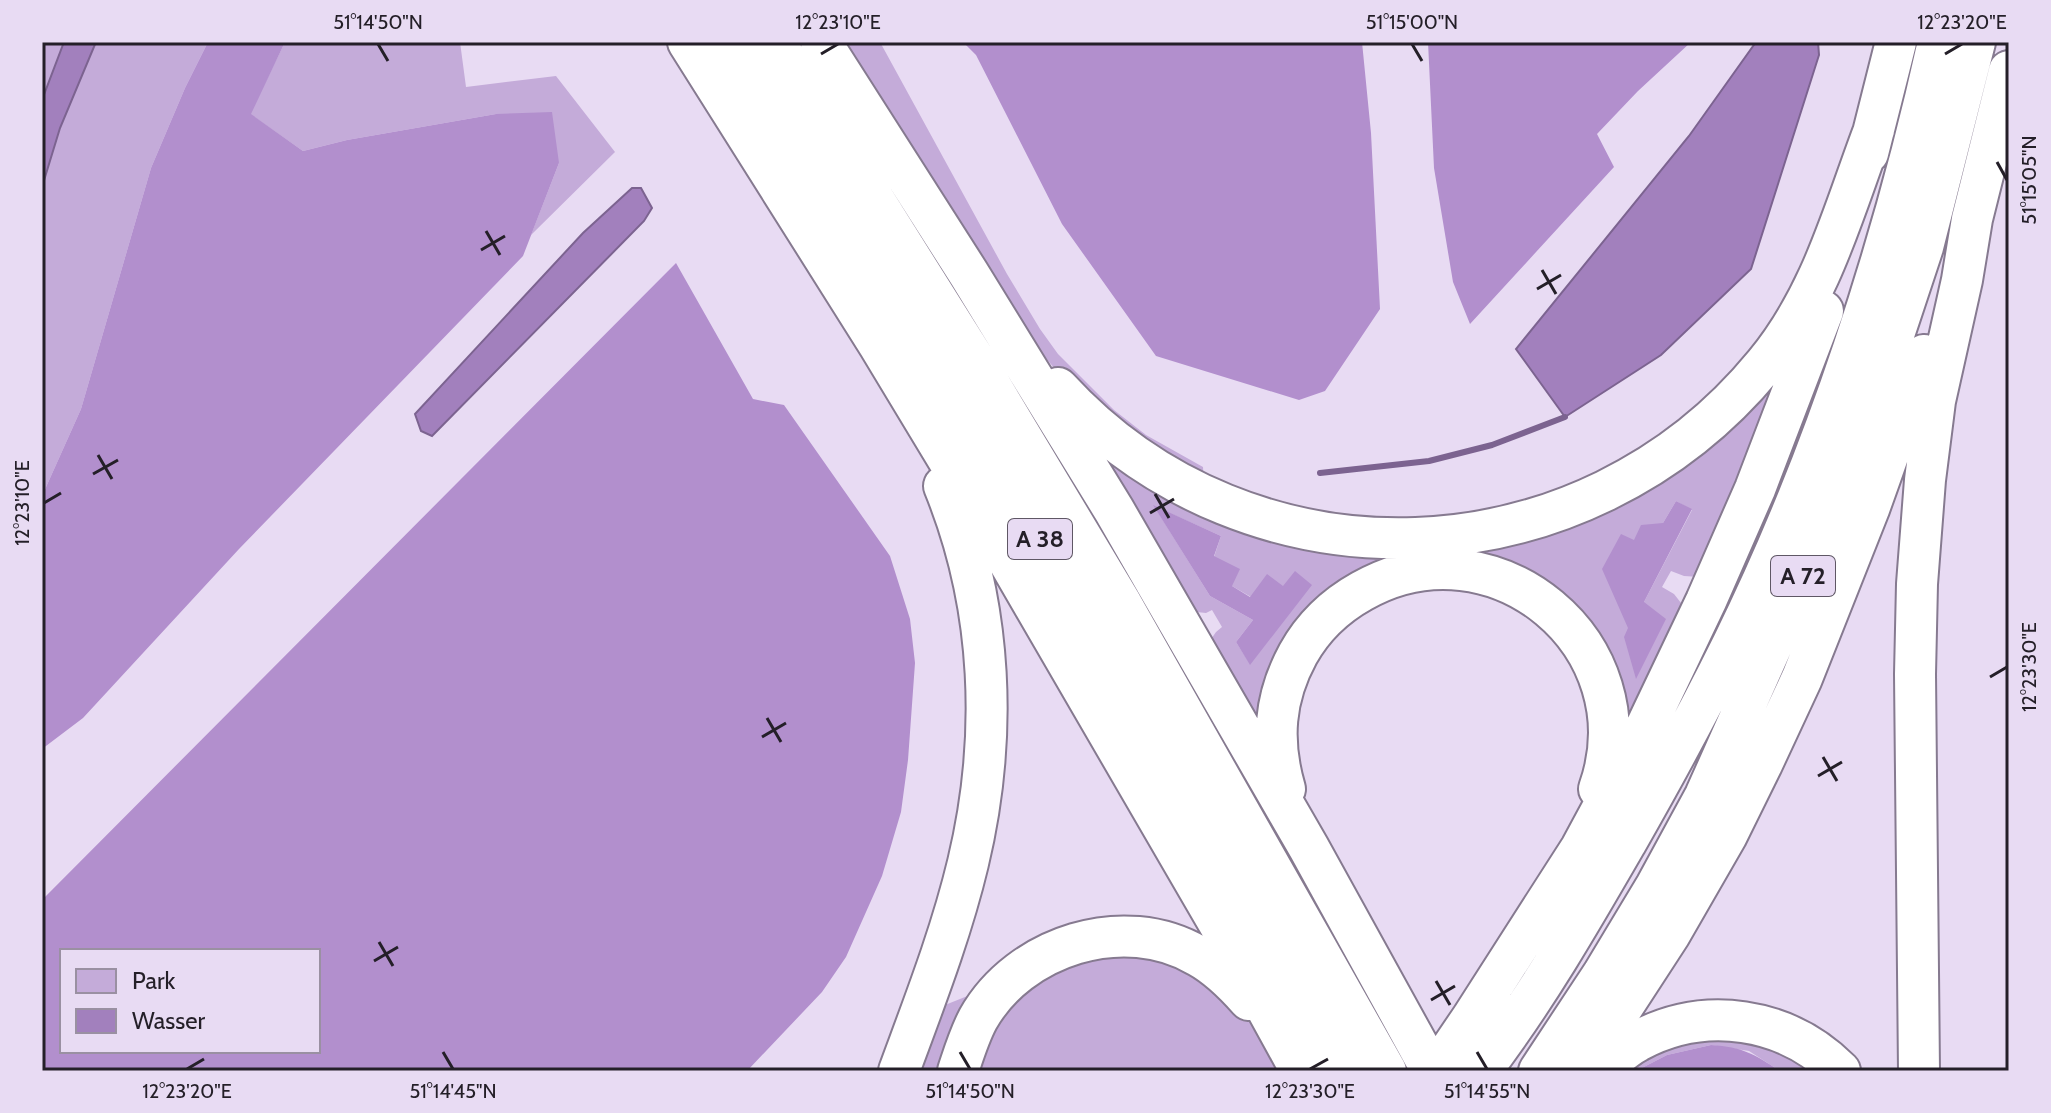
<svg xmlns="http://www.w3.org/2000/svg" width="2051" height="1113" viewBox="0 0 2051 1113" font-family="Cabin,sans-serif">
	<style>
		.green { fill: #c4abd9; fill-rule: evenodd }
		.forest { fill: #b28fcd; fill-rule: evenodd }
		.water { fill: #a280bd; stroke: #7c6390; stroke-width: 2 }
		.lines { fill: none; stroke-linecap: round; stroke-linejoin: round }
		.stream { stroke: #7c6390; stroke-width: 6 }
		.motorway-casing { stroke: #867a90; stroke-width: 44 }
		.motorway { stroke: #fff; stroke-width: 40 }
		.ticks { fill: none; stroke: #241f28; stroke-width: 3 }
		.labels { text-anchor: middle; stroke-width: 6; stroke-linejoin: round; paint-order: stroke }
		.shield { fill: #e8dbf3; stroke: #5f5765; stroke-width: 2 }
		.shield-label { font-size: 24px; font-weight: bold; fill: #241f28 }
		.neatline { fill: none; stroke: #241f28; stroke-width: 3 }
		.ticks-label { font-size: 20px; text-anchor: middle; fill: #241f28 }
	</style>
	<rect width="100%" height="100%" fill="#e8dbf3"/>
	<path class="green" d="M42,42H64L42,100Z
		M96,42H208L185,88L151,168L81,409L42,496V187L60,128Z
		M285,42H460L466,87L556,76L615,152L531,235L559,163L496,114L347,140L303,151L250,114Z
		M839,42H880L1007,274L1040,329L1058,354L1114,410L1146,435L1203,467L1204,485L1082,399L1049,362L1021,325Z
		M1794,343L1700,577L1684,576L1671,571L1662,587L1674,594L1685,608L1621,758L1525,580L1350,585L1267,748L1205,648L1216,632L1222,627L1212,610L1206,613L1178,610L1058,405L1186,498L1522,533ZM1676,501L1692,510L1644,602L1624,637L1629,628L1663,523ZM1154,506L1221,536L1214,557L1232,586L1251,597L1283,586L1250,664L1236,642L1253,620L1210,596Z
		M1103,950L1179,961L1246,1009L1285,1071H972L985,1039L1022,988Z
		M990,987L950,1071H916L940,1007Z
		M1733,1032L1823,1071H1780L1749,1051L1711,1045L1667,1055L1636,1071H1613L1640,1051Z"/>
	<path class="forest" d="M208,42H285L251,114L303,151L347,140L496,114L552,112L559,163L523,256L239,549L83,718L42,749V496L81,409L151,168L185,88Z
		M963,42H1362L1371,133L1380,309L1325,391L1299,400L1156,356L1062,224L976,55Z
		M1428,42H1691L1638,91L1597,134L1614,167L1470,324L1453,282L1434,168Z
		M676,263L753,399L784,405L890,556L910,619L915,663L908,760L901,812L882,876L846,957L822,992L747,1071H42V900ZM318,951V1051H62V951Z
		M1676,501L1692,509L1644,602L1666,619L1636,679L1624,637L1628,628L1602,569L1621,534L1634,540L1641,525L1663,523Z
		M1153,505L1221,536L1214,556L1240,569L1232,586L1250,597L1267,574L1283,586L1295,571L1312,585L1250,665L1236,642L1253,620L1210,596Z
		M1711,1045C1743,1047 1754,1054 1780,1071H1636L1667,1055Z"/>
	<path class="water" d="M64,42H96L60,128L42,187V100Z
		M1756,42H1818L1819,55L1751,269L1661,355L1565,417L1516,349L1689,136Z
		M632,188H641L652,208L644,221L432,436L421,431L415,414L583,233Z"/>
	<g class="lines">
		<path class="stream" d="M1320,473L1429,461L1492,445L1565,417"/>
		<g class="motorway-casing">
			<path id="motorway" d="M688,42L879,345L984,519L1240,960L1301,1071
				M732,42L952,392L1087,617L1345,1071
				M775,42L983,373L1121,603L1386,1071
				M821,42L969,274L1114,510L1309,848L1432,1071
				M1868,153L1896,42
				M1058,388C1251,599 1584,585 1765,364C1822,295 1843,212 1874,130
				M1285,789C1271,741 1274,698 1298,654C1313,627 1335,606 1362,591C1494,516 1650,645 1599,789
				M899,1071C924,1003 951,934 968,863C998,738 993,606 944,486
				M958,1071C964,1053 969,1036 978,1019C1019,946 1124,912 1198,956C1218,967 1234,983 1249,1000
				M1436,1071L1472,1018L1581,848L1644,731L1706,601L1755,489L1823,311
				M1481,1071C1536,999 1582,919 1627,841C1664,776 1700,710 1733,643C1825,456 1893,245 1938,42
				M1539,1071L1603,974L1656,886L1705,796L1826,524L1872,401L1923,247L1975,42
				M1581,1071L1670,934L1727,835L1762,764L1802,678L1869,509L1924,355
				M1598,1071C1611,1061 1624,1048 1638,1041C1705,1005 1786,1017 1840,1071
				M1919,1071L1915,674L1917,584L1925,480L1935,401L1962,280L1972,219L2009,71"/>
		</g>
		<use href="#motorway" class="motorway"/>
	</g>
	<path class="ticks" d="M378,44L388,61M1412,44L1422,61M821,54L838,44M1945,54L1962,44M1997,162L2007,180M486,231L500,255M481,250L505,236M1542,270L1556,294M1537,289L1561,275M98,455L112,479M93,474L118,460M1155,494L1169,518M44,503L61,493M1150,513L1174,499M1990,677L2007,667M767,718L781,742M762,737L786,723M1823,757L1837,781M1818,776L1842,762M379,942L393,966M374,961L398,947M1436,981L1450,1005M1431,1000L1455,986M443,1052L453,1069M960,1052L970,1069M1477,1052L1487,1069M187,1069L204,1059M1310,1069L1328,1059"/>
	<g class="labels">
		<g class="shield">
			<rect x="1008" y="519" width="64" height="40" rx="6"/>
			<rect x="1771" y="556" width="64" height="40" rx="6"/>
		</g>
		<g class="shield-label">
			<text x="1040" y="547">A 38</text>
			<text x="1803" y="584">A 72</text>
		</g>
	</g>
	<rect width="2051" height="1113" fill="none" stroke="#e8dbf3" stroke-width="88"/>
	<rect x="60" y="949" width="260" height="104" fill="#e8dbf3" stroke="#9a90a2" stroke-width="2"/>
	<rect x="76" y="969" width="40" height="24" fill="#c4abd9" stroke="#9a90a2" stroke-width="2"/>
	<text x="132" y="989" font-size="24" fill="#241f28">Park</text>
	<rect x="76" y="1009" width="40" height="24" fill="#a280bd" stroke="#9a90a2" stroke-width="2"/>
	<text x="132" y="1029" font-size="24" fill="#241f28">Wasser</text>
	<rect x="44" y="44" width="1963" height="1025" class="neatline"/>
	<g class="ticks-label">
		<text x="378" y="29">51°14'50"N</text>
		<text x="838" y="29">12°23'10"E</text>
		<text x="1412" y="29">51°15'00"N</text>
		<text x="1962" y="29">12°23'20"E</text>
		<text transform="translate(2029 180) rotate(-90)" y="7">51°15'05"N</text>
		<text transform="translate(22 503) rotate(-90)" y="7">12°23'10"E</text>
		<text transform="translate(2029 667) rotate(-90)" y="7">12°23'30"E</text>
		<text x="187" y="1098">12°23'20"E</text>
		<text x="453" y="1098">51°14'45"N</text>
		<text x="970" y="1098">51°14'50"N</text>
		<text x="1310" y="1098">12°23'30"E</text>
		<text x="1487" y="1098">51°14'55"N</text>
	</g>
</svg>
